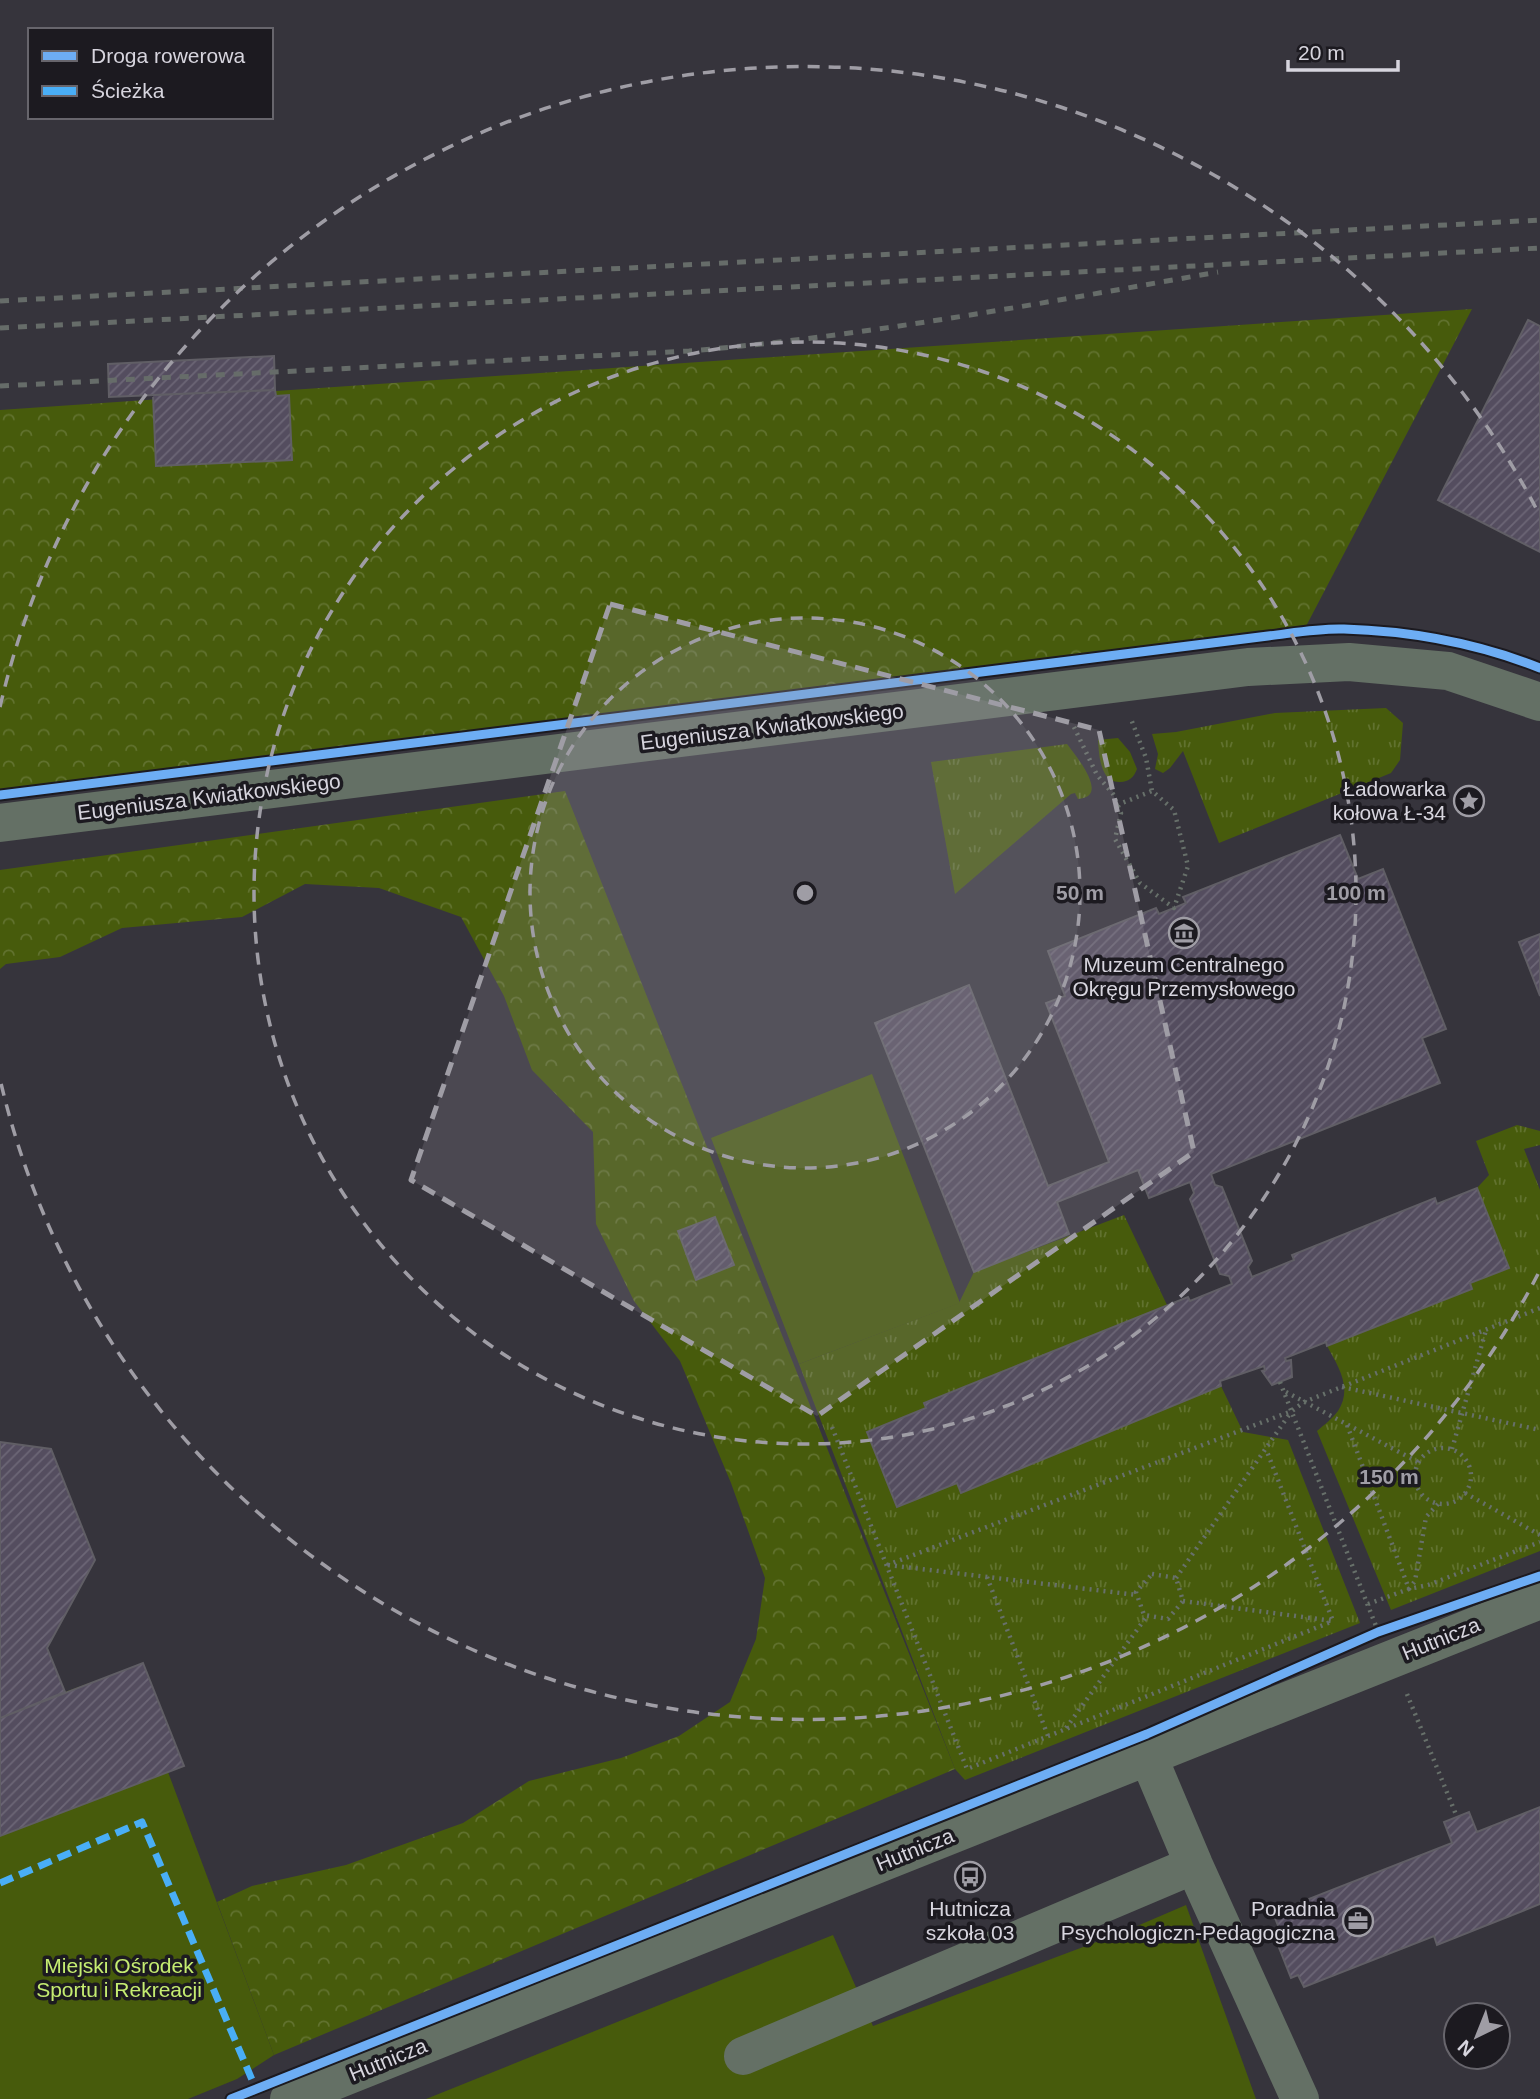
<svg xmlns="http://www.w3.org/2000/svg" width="1540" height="2099" viewBox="0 0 1540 2099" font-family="Helvetica,sans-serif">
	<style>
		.grass { fill: url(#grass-tufts) }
		.forest { fill: url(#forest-crowns) }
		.park { fill: #475b0c }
		.building { fill: url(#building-hatch); stroke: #605e65; stroke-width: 2 }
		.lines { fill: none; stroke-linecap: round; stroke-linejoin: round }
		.path { stroke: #67706a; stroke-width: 4.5; stroke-dasharray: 2 5; stroke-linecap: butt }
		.minor { stroke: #647065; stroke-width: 38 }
		.rail { stroke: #666c69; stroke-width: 5; stroke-dasharray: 9 9; stroke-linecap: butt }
		.quiet { stroke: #49aef6; stroke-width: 7; stroke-dasharray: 14 7; stroke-linecap: butt }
		.cycleway-casing { stroke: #1c1a20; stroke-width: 13 }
		.cycleway { stroke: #6dadf4; stroke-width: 9 }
		.marked { fill: #9f9da5; fill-opacity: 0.2; stroke: #9f9da5; stroke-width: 5; stroke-dasharray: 14 9; stroke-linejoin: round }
		.ring { fill: none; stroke: #9f9da5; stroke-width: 3.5; stroke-dasharray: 12 9 }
		.labels { text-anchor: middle; stroke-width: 7; stroke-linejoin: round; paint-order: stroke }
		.street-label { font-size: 21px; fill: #d7d5de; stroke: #1c1a20 }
		.poi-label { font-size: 21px; fill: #d7d5de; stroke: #1c1a20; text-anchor: end }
		.park-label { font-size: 21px; fill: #c5ec71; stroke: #1c1a20 }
		.centre { fill: #9f9da5; stroke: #1c1a20; stroke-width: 3.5 }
		.ring-label { font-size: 21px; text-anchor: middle; font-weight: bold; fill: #9f9da5; stroke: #1c1a20; stroke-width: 7; stroke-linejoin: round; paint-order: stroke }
	</style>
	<defs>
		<pattern id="grass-tufts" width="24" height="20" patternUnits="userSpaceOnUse" patternTransform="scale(1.75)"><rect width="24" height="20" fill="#475b0c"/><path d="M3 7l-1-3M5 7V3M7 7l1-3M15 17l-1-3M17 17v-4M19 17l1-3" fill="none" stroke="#61722f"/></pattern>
		<pattern id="forest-crowns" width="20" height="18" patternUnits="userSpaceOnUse" patternTransform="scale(1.75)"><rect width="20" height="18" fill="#475b0c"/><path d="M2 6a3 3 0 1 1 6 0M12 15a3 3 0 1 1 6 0" fill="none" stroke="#61722f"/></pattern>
		<pattern id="building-hatch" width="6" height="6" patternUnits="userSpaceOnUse" patternTransform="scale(1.75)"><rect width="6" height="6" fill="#544d5f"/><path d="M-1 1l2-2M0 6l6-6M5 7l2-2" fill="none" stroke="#6c6676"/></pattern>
	</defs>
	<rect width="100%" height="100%" fill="#36343c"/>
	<path class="grass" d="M1386,708L1403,723L1400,760L1391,773L1219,843L1183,751L1170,768L1163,773L1155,769L1158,754L1152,734L1176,732L1275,713Z
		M1118,738L1130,752L1137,769C1134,777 1129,782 1120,782C1100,783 1099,754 1098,740Z
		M1067,744C1075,755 1111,797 1078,799L1075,793L1071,794L955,894L931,762Z
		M1517,1125L1540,1131V1145L1524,1149L1540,1190V1551L1391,1610L1317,1431C1324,1425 1333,1418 1338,1411C1353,1388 1338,1366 1327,1346L1471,1289L1470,1283L1508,1268L1477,1188L1489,1175L1476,1141Z
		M1124,1215L1167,1305L924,1403L926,1408L867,1432L897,1507L957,1483L961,1493L1221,1386L1243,1432L1288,1440L1360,1623L965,1780L955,1769L799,1364L959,1303L974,1272Z"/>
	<path class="forest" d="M1472,309L1303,632L0,796V410Z
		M565,791L955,1769L274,2055L217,1902L252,1886L346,1865L463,1823L529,1781L621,1758L679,1736L730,1702L756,1639L765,1578L731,1483L680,1361L634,1301L596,1224L593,1132L532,1070L504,996L461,917L379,888L305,884L242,917L122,928L60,957L6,964L0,969V870Z"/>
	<path class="park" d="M872,1074L960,1303L799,1364L711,1138Z
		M0,1442L51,1449L95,1560L47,1648L65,1692L122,1671L168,1772L274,2055L237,2079L188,2099H0Z
		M1186,1905L1256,2099H426L833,1935L873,2026L1123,1932Z"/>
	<path class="building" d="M1528,320L1540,326V552L1438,500Z
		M274,356L275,390L109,397L108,364Z
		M275,390L276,396L289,395L292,460L156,466L153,395Z
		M1340,835L1358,879L1383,869L1446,1029L1422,1038L1440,1083L1211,1174L1215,1185L1222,1187L1252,1261L1248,1267L1252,1277L1294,1260L1292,1255L1435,1198L1437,1204L1477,1188L1509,1268L1470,1283L1472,1289L1327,1346L1326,1342L1285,1358L1286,1361L1291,1360L1292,1377L1272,1385L1262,1371L1265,1370L1264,1366L1220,1381L1221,1386L961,1493L957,1483L897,1507L867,1432L926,1408L924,1403L1188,1297L1190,1301L1232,1284L1229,1276L1220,1274L1190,1199L1194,1193L1190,1182L1149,1198L1138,1170L1057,1202L1069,1234L974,1272L875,1023L969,985L1048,1186L1109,1162L1046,1003L1065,996L1048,951L1156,908L1159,914L1174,908L1186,903L1183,897Z
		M1540,934V996L1519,942Z
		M715,1217L734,1265L696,1280L678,1231Z
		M0,1442L51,1449L95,1560L47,1648L65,1692L0,1718Z
		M143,1663L184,1766L0,1836V1718Z
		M1540,1807V1904L1437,1945L1434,1936L1304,1987L1298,1975L1291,1978L1276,1940L1283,1938L1273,1913L1452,1843L1444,1822L1469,1812L1477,1832Z"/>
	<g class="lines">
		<path class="path" d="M1074,727L1097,775L1113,794L1121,813L1115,839L1140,883L1174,908L1188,866L1174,810L1152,791L1146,758L1131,719
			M1117,805L1152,791
			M1280,1382L1376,1626
			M1342,1387L1540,1430
			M1286,1392L1418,1462
			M1347,1425L1409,1589L1368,1604
			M832,1427L967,1769L1333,1621
			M1415 1476a28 28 0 1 1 56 0a28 28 0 1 1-56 0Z
			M1452,1449L1486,1330
			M1465,1493L1540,1535
			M1438,1504L1426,1517L1415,1581L1409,1589L1428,1585L1540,1542
			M887,1565L1292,1411L1304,1402L1540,1308
			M888,1565L1137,1595
			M1152,1574L1176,1578L1183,1601L1168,1619L1144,1615L1136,1592Z
			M987,1577L1048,1736
			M1176,1578L1291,1412
			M1183,1601L1333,1621L1266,1449
			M1407,1694L1457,1817
			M1066,1728L1147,1616"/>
		<path class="minor" d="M0,823L1248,667L1349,662L1448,671L1540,702
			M1148,1756L1194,1865L1300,2099
			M743,2056L1194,1865
			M289,2099L1540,1600"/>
		<path class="rail" d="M0,301L1540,220
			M0,328L1540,248
			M0,386L689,351C867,336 1042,303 1218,272"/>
		<path class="quiet" d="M0,1883L142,1822L256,2089"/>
		<g class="cycleway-casing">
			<path id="cycleway" d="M0,795L1268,636C1293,633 1319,628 1344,629C1411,631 1477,643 1540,668
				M231,2099L1147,1734L1378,1632L1540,1576"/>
		</g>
		<use href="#cycleway" class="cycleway"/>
	</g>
	<path class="marked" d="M610,604L1099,730L1194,1152L817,1416L411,1180Z"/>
	<circle cx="805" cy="893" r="275" fill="#9f9da5" fill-opacity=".12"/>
	<g class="ring">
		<circle cx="805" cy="893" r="275"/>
		<circle cx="805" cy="893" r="551"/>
		<path d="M1538 1274A826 826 0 0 1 0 1079M0 707A826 826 0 0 1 1538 512"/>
	</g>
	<defs>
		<g id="sight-ring" transform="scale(1.575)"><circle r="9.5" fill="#1c1a20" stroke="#9f9da5" stroke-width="1.5"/><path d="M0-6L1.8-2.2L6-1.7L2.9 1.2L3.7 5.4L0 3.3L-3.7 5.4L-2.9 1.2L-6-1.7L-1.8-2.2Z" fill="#9f9da5"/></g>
		<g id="museum-ring" transform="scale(1.575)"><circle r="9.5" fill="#1c1a20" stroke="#9f9da5" stroke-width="1.5"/><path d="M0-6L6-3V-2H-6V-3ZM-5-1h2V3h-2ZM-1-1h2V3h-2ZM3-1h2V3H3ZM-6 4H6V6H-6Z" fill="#9f9da5"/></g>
		<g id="bus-ring" transform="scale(1.575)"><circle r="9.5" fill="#1c1a20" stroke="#9f9da5" stroke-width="1.5"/><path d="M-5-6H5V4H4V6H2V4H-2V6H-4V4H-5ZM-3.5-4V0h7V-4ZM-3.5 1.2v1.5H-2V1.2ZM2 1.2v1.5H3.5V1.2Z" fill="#9f9da5"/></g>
		<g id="office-ring" transform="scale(1.575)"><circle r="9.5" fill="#1c1a20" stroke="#9f9da5" stroke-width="1.5"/><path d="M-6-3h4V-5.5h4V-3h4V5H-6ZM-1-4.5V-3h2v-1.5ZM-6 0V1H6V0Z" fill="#9f9da5"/></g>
	</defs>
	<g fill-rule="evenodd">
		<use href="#sight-ring" x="1469" y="801"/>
		<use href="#museum-ring" x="1184" y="933"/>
		<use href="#bus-ring" x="970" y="1877"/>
		<use href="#office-ring" x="1358" y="1921"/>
	</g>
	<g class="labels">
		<g class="street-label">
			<text transform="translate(772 727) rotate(-7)" y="7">Eugeniusza Kwiatkowskiego</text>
			<text transform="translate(209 797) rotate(-7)" y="7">Eugeniusza Kwiatkowskiego</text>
			<text transform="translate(1441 1639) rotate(-22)" y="7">Hutnicza</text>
			<text transform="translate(915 1850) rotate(-22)" y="7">Hutnicza</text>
			<text transform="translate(388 2060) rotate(-22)" y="7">Hutnicza</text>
		</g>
		<g class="poi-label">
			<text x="1446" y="796">Ładowarka<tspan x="1446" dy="24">kołowa Ł-34</tspan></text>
			<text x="1184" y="972" text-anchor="middle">Muzeum Centralnego<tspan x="1184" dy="24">Okręgu Przemysłowego</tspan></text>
			<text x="970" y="1916" text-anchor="middle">Hutnicza<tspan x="970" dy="24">szkoła 03</tspan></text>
			<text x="1335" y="1916">Poradnia<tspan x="1335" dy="24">Psychologiczn-Pedagogiczna</tspan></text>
		</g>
		<g class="park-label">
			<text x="119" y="1973">Miejski Ośrodek<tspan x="119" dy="24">Sportu i Rekreacji</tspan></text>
		</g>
	</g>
	<circle cx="805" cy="893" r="10" class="centre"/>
	<g class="ring-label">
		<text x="1080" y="900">50 m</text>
		<text x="1356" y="900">100 m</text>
		<text x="1389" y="1484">150 m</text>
	</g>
	<rect x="28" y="28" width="245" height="91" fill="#1c1a20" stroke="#67656c" stroke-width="2"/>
	<rect x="42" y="51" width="35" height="10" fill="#6dadf4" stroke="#67656c" stroke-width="2"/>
	<text x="91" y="63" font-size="21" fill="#d7d5de">Droga rowerowa</text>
	<rect x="42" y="86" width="35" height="10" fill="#49aef6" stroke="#67656c" stroke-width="2"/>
	<text x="91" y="98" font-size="21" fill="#d7d5de">Ścieżka</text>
	<g transform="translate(1477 2036) rotate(223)"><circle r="33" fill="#1c1a20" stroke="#67656c" stroke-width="2"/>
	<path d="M0-5L12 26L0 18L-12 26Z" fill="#9f9da5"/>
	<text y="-10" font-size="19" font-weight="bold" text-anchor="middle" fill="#d7d5de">N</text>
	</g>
	<path d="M1288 60v10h110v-10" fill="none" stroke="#d7d5de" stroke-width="3.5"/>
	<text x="1298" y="60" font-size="21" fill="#d7d5de" stroke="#1c1a20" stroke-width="5" paint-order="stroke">20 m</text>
</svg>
